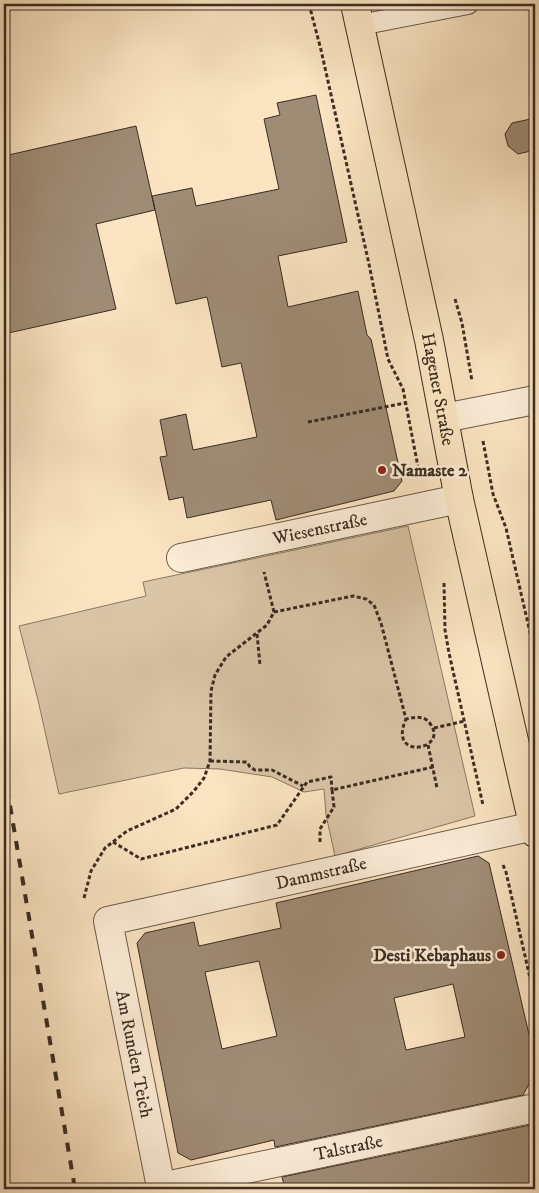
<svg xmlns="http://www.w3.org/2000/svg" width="539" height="1193" viewBox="0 0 539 1193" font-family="'IM FELL DW Pica',serif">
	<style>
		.green { fill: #dac5a7; stroke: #8a7964 }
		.building { fill: #9f8c75; stroke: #3b2d22; fill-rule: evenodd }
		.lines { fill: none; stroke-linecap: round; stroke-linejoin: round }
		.lane-casing { stroke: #6b5b4a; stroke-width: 22 }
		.street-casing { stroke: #6b5b4a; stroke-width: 30 }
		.primary-casing { stroke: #3b2d22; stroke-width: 30 }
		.path { stroke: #3b2d22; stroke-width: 3; stroke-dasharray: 4 2.5; stroke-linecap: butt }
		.lane { stroke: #fcedd7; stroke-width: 20 }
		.street { stroke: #fcedd7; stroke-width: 28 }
		.primary { stroke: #fbe4c2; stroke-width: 28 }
		.rail { stroke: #3b2d22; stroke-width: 4; stroke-dasharray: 9 9; stroke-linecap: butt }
		.poi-dot { fill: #8f2418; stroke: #fcedd7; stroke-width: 2 }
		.labels { text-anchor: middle; stroke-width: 5; stroke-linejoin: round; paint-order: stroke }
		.street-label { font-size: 18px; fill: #3b2d22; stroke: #fcedd7 }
		.poi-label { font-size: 18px; font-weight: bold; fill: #3b2d22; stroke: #fcedd7; text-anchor: start }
	</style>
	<rect width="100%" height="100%" fill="#fbe4c2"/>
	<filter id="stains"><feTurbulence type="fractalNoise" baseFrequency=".004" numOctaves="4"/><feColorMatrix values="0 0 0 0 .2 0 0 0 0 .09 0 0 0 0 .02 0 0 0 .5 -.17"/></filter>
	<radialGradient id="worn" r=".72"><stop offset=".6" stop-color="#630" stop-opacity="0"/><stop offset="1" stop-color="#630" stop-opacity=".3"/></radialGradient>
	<path class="green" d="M408,526L475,816L335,856L326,815L324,789L304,792L272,777L220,769L184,768L59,794L38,700L19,626L146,596L143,582Z"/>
	<path class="building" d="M316,95L347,242L278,256L288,307L358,291L367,335L371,339L402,481L394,491L276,520L271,500L187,518L183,497L169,500L160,457L167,456L160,420L186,414L193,450L257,437L241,363L222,367L207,297L176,304L152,196L192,188L196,206L279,189L264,119L280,115L277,103Z
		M535,118V150L518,154L508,146L505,134L512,123Z
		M136,126L155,210L96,224L116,309L4,334V156Z
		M478,856L489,863L535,1060V1073L523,1095L275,1147L274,1140L191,1160L178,1153L137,943L145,933L194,922L199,946L281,928L276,903ZM259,961L277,1036L222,1049L205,972ZM453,984L465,1037L406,1050L394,998Z
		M535,1124V1189H285L282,1177Z"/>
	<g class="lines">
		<g class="lane-casing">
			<path id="lane" d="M360,25L468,4"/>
		</g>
		<g class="street-casing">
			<g id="street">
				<path d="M444,418L535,400"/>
				<path id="s1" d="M181,558L459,499"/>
				<path id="s2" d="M534,826L108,921L161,1187L535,1108"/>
			</g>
		</g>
		<g class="primary-casing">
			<g id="primary">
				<path id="s3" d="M355,4L429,340L459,499L535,833"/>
			</g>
		</g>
		<path class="path" d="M309,4L321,50L369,264L388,359L403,389L420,477
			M455,299L462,323L472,381
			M308,422L405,403
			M483,441L493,494L506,528L535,654
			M444,583L445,630L449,653L483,805
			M274,612L353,596L366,599L374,605L381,623L406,719C387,761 448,750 431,725C425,715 416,717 406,719
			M257,634L260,665
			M434,728L465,721
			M428,745L437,788
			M210,761L247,762L250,767L255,770H272L303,786
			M113,842L141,859L277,825L307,782L331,777L332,790
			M320,842V829L334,807L332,790L433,767
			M503,865L506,872L535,1000
			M84,898L91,871L105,848L127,831L176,809L194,791L204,778L210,761L211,691L215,675L226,657L267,625L274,612L264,572"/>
		<use href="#lane" class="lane"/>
		<use href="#street" class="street"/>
		<use href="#primary" class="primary"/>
		<path class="rail" d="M4,770L75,1189"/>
	</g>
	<g class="poi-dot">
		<circle cx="382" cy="470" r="5"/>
		<circle cx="501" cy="955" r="5"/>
	</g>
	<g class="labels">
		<g class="street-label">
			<text dy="6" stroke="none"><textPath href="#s3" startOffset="394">Hagener Straße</textPath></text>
			<text dy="6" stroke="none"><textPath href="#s1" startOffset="142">Wiesenstraße</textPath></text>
			<text transform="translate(321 873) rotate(-13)" y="6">Dammstraße</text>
			<text dy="6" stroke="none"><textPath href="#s2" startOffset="572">Am Runden Teich</textPath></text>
			<text dy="6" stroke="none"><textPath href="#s2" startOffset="899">Talstraße</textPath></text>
		</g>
		<g class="poi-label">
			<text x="392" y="476">Namaste 2</text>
			<text x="491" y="961" text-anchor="end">Desti Kebaphaus</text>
		</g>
	</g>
	<rect width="539" height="1193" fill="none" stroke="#fbe4c2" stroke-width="20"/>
	<rect x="5" y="5" width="529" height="1183" fill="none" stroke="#3b2d22" stroke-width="2.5"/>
	<rect x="10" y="10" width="519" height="1173" fill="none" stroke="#3b2d22"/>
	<rect width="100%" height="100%" filter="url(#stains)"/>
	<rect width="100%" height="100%" fill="url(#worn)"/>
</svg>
